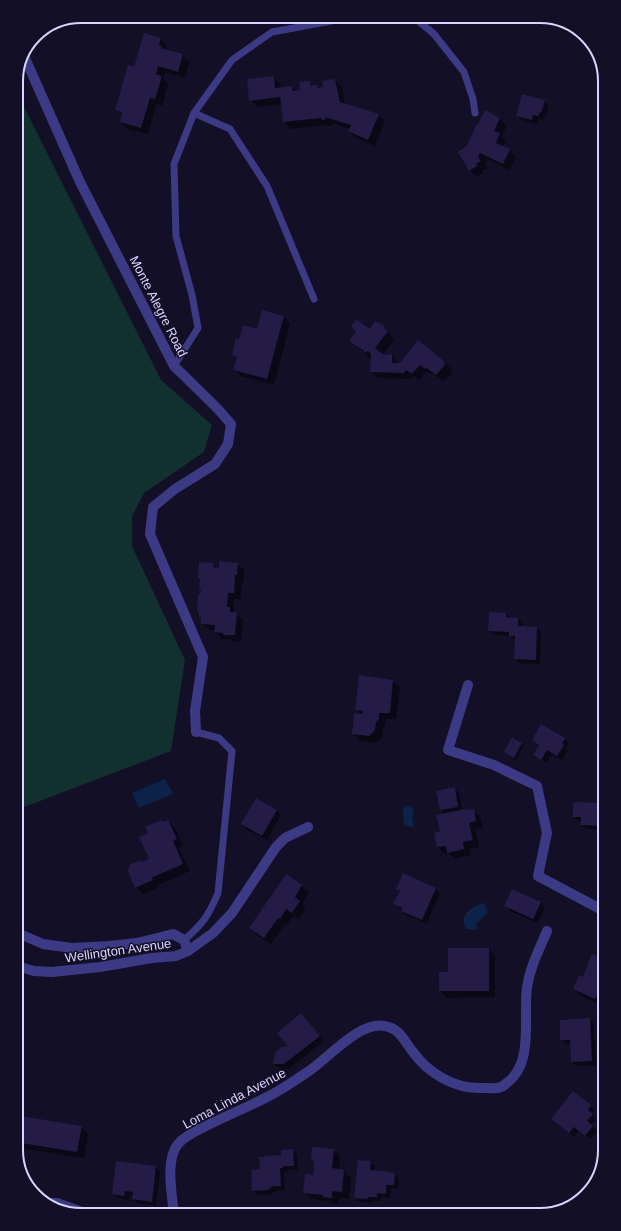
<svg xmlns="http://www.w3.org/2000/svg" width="621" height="1231" viewBox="0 0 621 1231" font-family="Helvetica,sans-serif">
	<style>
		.green { fill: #12302f }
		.water { fill: #0c2248 }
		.shadow { fill: #0007 }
		.building { fill: #241b47 }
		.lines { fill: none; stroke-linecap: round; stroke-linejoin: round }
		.lane { stroke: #3d3a85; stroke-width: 7 }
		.street { stroke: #3d3a85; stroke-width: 10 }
		.labels { text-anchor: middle; stroke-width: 3; stroke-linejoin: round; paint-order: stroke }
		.street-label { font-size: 13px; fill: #d9d4ff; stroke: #130f26 }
		.rim { fill: none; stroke: #d9d4ff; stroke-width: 2 }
	</style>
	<rect width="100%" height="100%" fill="#130f26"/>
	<path class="green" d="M16,91L161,380L212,425L204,452L144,493L132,516V546L185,660L171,751L19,809Z"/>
	<path class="water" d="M165,779L173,794L139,808L132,793Z
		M406,806H411L414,812L412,819L414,824L412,828L404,824C403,818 402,814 404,808Z
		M484,903L488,911L486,915L476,924L477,928L475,930L466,929C458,916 473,905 484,903Z"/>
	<path class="shadow" d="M160,39L167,46L166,51L182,55L189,62L185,78L165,72L163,79L168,84L162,106L156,104L148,134L128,129L121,122L123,115L117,109L135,68Z
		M273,77L280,84L281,88L292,87L296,91H301L309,82L314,86H317L320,89L324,88L335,80L342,87L345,104L378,115L385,121L375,146L356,138L349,131L350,129L332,123V126H330L328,125L290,129L284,122L281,104L257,107L250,100Z
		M544,101L549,106L546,117L544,116L543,120L538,119L537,124L522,120L518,116Z
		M485,112L500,119L507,126L501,136L506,141L503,147L509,150L516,157L510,170L487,159L485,164L487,168L482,171L483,173L477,177L470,170L467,147Z
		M284,317L290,324L274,385L241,376L234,369L237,359L233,355L239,340Z
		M384,327L394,339L382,355L384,356L392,355L398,362V364H401L419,342L445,363L452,369L450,372L452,373L443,381L434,374L433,375L427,371L420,380L414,376L411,379L378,378L371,371V359L350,340L370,331Z
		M213,564L217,568L237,564L244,570V582H242L241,599H234L233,613H236L243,620L241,642L231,641L229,639H222L215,631L209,630L202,623V619L200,616V612L198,611L202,590L200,588L201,580L199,578Z
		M506,614L510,618L518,619L522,623V627L537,628L541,632L540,664L519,663L515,659L516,640L510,636L494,635L489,630Z
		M360,677L393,681L400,688L396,719H386L385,726L383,729L382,738L376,743L360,741L353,734L362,715L356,709Z
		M564,739L569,743L566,748L568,750L562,760L552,754L546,763L535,755L540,746L533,740Z
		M522,743L524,745L516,760L505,752Z
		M455,788L459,793L462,811L473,810L480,817L483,828L475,829L479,847L469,849L471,855L455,859L449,853L445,854L438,847L445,814L441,810Z
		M600,804L603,807L604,830L586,829L582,825V821H578L574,817Z
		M276,810L281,815L267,840L246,829L242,824Z
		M168,821L175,828L183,846L179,848L190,871L158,885L159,887L143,894L136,887L141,861L143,863L150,860L149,833Z
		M404,874L436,889L440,893L427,924L406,915L394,904L400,892L397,889Z
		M286,876L302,886L309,893L302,904L306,909L299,919L294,915L287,925L285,924L271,944L257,935L250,928Z
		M513,890L541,902L545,907L538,923L510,911L506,906Z
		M488,949L495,956V997L447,998L440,991L449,973Z
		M593,956L604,961V1000L602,1005L581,996L574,989L583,978Z
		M306,1019L324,1041L288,1069L279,1068L274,1064L290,1046Z
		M590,1019L594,1024L596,1066H577L572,1062V1044H566L561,1039Z
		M573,1092L595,1111L592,1114L596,1119L591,1125L597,1131L590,1139L579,1130L574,1137L557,1123Z
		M21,1117L81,1127L88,1134L84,1158L21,1148Z
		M293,1150L297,1155L298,1170H287V1172H284L285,1190L276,1191V1192H273V1194L258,1195L253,1191L261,1170Z
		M333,1150L340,1157L339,1170L344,1171L351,1178L349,1199L339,1198L338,1204L331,1203L329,1201L311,1199L304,1192L313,1176L315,1163L312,1160Z
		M370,1162L375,1166L374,1172L395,1174L399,1178L398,1189H391L390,1198L381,1197V1201H373L372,1203L360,1202L355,1198Z
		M155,1167L160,1171L156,1206L138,1203L133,1199L134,1196L130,1195L129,1200L117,1198L113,1194Z"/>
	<path class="building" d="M144,33L161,38L159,45L162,46L161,48L183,54L178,72L158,66L156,74L162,76L155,99L150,98L141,128L120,122L122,112L115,110L128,65L134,67Z
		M274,76L275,88L292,86L293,91L300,90L299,82L310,81L311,89V85H317L318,88L323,87L322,81L335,79L340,102L379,114L368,140L348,131L351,125L325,117L326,119L322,120L321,118L283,122L280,97L249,101L247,79Z
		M522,94L545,100L541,113L540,112L538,116L533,115L532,120L516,116Z
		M485,110L500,118L494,131L500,133L496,143L510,149L503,164L480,153L478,157L481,161L476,164L477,166L469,171L458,152L467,146L476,125L477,126Z
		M262,310L284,316L267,379L233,370L237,357L232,355L236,338L239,339L243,325L257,329Z
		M356,319L370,329L375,321L385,326L384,328L388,331L375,348L384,355L392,354V363H400L418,340L445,362L444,364L445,365L436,375L427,368L425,369L420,365L412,374L406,370L404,373L370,372L371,354L368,351L365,353L364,351L349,341L356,331L351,327Z
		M219,561L238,563L237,575H235L234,593H228L227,607H230V612H237L235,635H223V633L214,632L215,625L201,624V617H199V611H197L198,595L200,594L201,589H199L200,579L198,578L199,562L214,563L213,567L219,568Z
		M489,612L506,613V617L518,618V626L537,627L536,660L514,659L515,636H509V632L488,631Z
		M359,675L393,680L390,713H379V719L376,722L375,730L369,736L352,734L354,713L363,714V711L355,710Z
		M541,724L565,738L562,744L564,745L557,756L547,750L541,760L533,755L539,745L532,740Z
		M512,737L522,743L514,758L504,752Z
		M455,787L458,807L440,810L436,791Z
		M256,798L277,810L262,836L241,824Z
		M579,802L601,803V811H604V826L581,825V817H573V803Z
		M466,809L467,810L474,809L476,821L469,823L473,840L463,842L464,849L447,853L446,846L437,847L434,833L440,831L436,815Z
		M161,820L162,822L168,820L177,839L173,841L183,864L151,878L153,880L135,888L127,869L130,868L129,865L141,860L142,862L149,859L139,837L148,833L145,827Z
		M403,873L436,888L422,920L401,911L402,908L393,904L400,891L396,889Z
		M286,874L302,885L295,897L300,901L292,913L286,909L280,919L278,918L264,938L249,928Z
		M512,889L541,902L533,919L504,906Z
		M448,948H489V991H439V972H448Z
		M592,954L604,960V997L598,994L595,999L573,989L579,975L583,977Z
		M301,1013L320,1036L284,1064H273L275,1053L281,1047L288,1046L277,1033Z
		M590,1018L592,1061L571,1062L570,1040H560V1020Z
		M573,1091L591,1105L588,1110L593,1114L587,1121L593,1126L585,1136L574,1127L569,1133L551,1119Z
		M21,1116L82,1126L77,1152L21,1143Z
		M312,1147L334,1149L332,1168L344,1170L342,1192L332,1191V1198L323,1197V1195L303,1193L305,1174L313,1175L314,1161H311Z
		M293,1149L294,1166H283V1168H280L281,1186H271L272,1188H269V1190L252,1191L251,1170L260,1169L259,1157L281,1155V1150Z
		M358,1160L371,1161L370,1170L395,1173L394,1185H386V1194L377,1193V1197H368V1199L354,1198Z
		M116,1161L156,1166L152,1202L132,1199L133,1192L125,1191L124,1196L112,1194Z"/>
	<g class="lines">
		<path class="lane" d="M403,16L416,19L434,34L464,72L473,99L475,113
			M194,113L230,129L267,186L314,299
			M174,366L198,328L192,295L176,236L174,164L194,113L232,60L272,32L358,16
			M184,940C202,925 209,915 218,893L232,751L219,738L196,732"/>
		<path class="street" d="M25,58L80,182L174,366L217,408L231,424L228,444L215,464L175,489L153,507L150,534L203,657L195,711L196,732
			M468,685L448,750L494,765L537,786L547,833L538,876L604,911
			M20,934L43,944L72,948L109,946L137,943L173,934L184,940L188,951
			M20,967L34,971L52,972L100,967L152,958L176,956L188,951L213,933L232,913L276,847L285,838L308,827
			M43,1203H57L90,1215
			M174,1214C172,1195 165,1159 178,1144C185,1136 196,1131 204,1127C226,1116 248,1107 269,1096C282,1090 294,1081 306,1073C327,1060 359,1021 384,1026C400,1028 404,1041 413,1052C429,1074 455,1089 482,1088C487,1088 496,1089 501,1087C503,1087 506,1083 508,1082C534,1062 523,1016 527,987C530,967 539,950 547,931"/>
	</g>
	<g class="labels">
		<g class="street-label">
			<text transform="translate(159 306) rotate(63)" y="5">Monte Alegre Road</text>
			<text transform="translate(118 950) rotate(-8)" y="5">Wellington Avenue</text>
			<text transform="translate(234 1098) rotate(-28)" y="5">Loma Linda Avenue</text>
		</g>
	</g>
	<path d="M0 0H621V1231H0ZM81 23H540A58 58 0 0 1 598 81V1150A58 58 0 0 1 540 1208H81A58 58 0 0 1 23 1150V81A58 58 0 0 1 81 23Z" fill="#130f26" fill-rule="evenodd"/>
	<path class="rim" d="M81 23H540A58 58 0 0 1 598 81V1150A58 58 0 0 1 540 1208H81A58 58 0 0 1 23 1150V81A58 58 0 0 1 81 23Z"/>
</svg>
